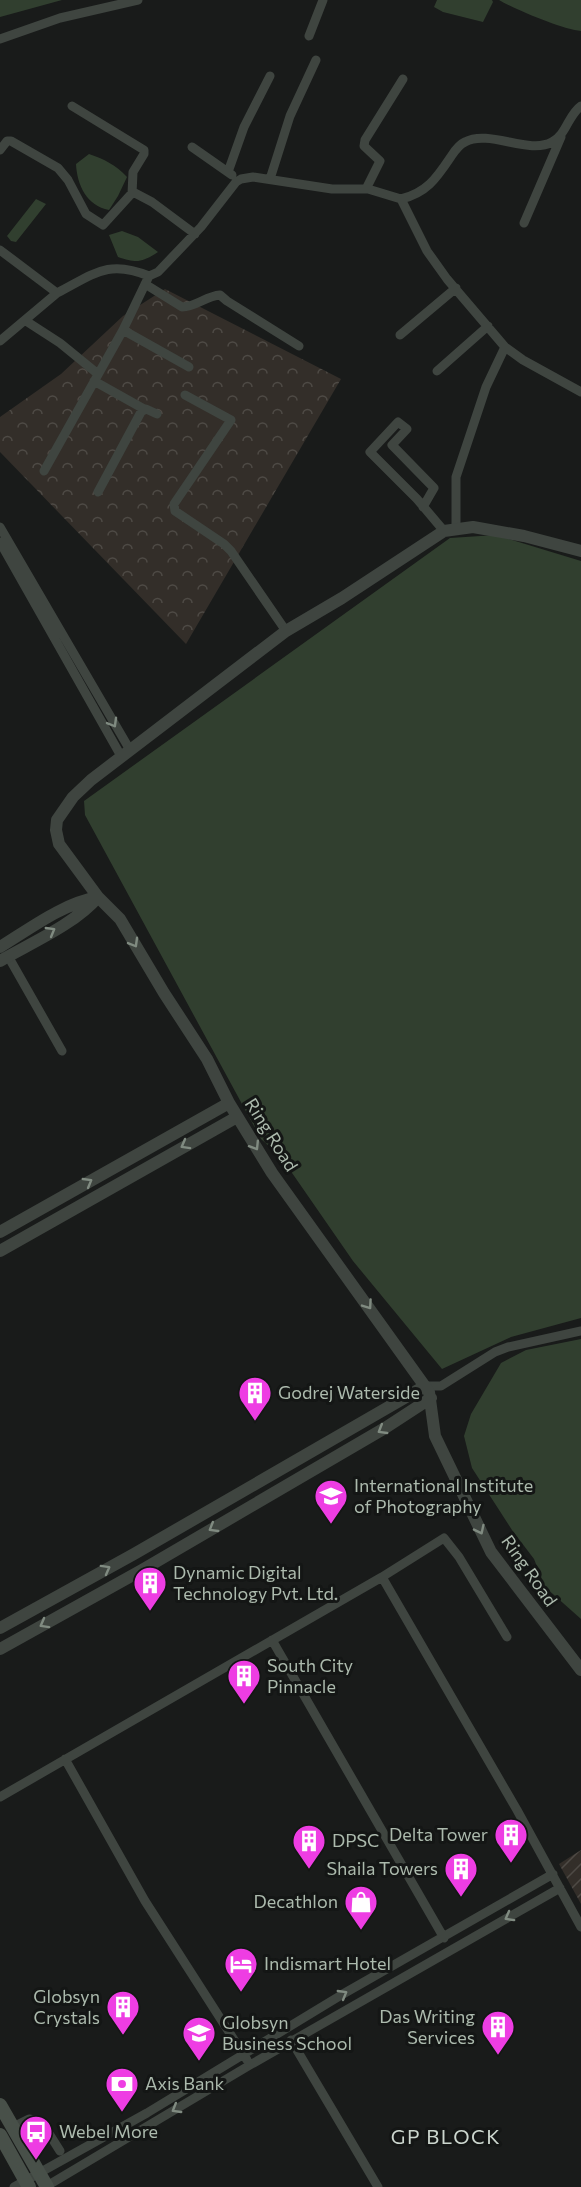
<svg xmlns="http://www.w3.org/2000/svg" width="581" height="2187" viewBox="0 0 581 2187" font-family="Commissioner,sans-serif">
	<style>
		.park { fill: url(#park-crowns) }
		.garden { fill: url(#garden-furrows) }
		.water { fill: #313f2f }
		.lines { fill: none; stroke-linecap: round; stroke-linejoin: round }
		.minor { stroke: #3f4540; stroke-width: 9 }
		.tertiary { stroke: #3f4540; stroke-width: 12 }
		.secondary { stroke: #485049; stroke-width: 14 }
		.oneway { stroke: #808b81 }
		.labels { text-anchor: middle; stroke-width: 6; stroke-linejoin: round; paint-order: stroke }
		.street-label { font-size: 18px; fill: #acbaad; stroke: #141615 }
		.poi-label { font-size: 18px; fill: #acbaad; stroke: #141615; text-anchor: start }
		.neighbourhood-label { font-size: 20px; letter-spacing: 1.5px; fill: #ccd6ce; stroke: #141615 }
	</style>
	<defs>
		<pattern id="park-crowns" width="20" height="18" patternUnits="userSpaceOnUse" patternTransform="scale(1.5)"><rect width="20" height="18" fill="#332e29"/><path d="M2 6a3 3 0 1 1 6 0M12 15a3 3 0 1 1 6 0" fill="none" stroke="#4e4a45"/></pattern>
		<pattern id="garden-furrows" width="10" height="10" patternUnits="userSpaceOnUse" patternTransform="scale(1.5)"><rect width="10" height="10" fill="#332e29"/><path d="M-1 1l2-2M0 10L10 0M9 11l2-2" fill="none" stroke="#4e4a45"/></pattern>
	</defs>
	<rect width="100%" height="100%" fill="#191b1a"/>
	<path class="park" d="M165,289L341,379L186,644L0,452V417L61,374L123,316Z"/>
	<path class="garden" d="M581,1850V1904L559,1864Z"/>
	<path class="water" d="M0,0H62L0,17Z
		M437,0H492L493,2L483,22L443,12L434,7Z
		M499,0H581V31C564,30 514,9 499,0Z
		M89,154C104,159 116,165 127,177L118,196L109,210C87,206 77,185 76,164Z
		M36,199L46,204L16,242L11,241L7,236Z
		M122,231L138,237L158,252C141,263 137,263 118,257L109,235Z
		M496,535L581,561V1318L511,1337L442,1369L353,1261L281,1157L261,1139L85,815L84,801L450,538Z
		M581,1339V1619L545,1587L534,1559L512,1530L472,1468L464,1436L471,1414L501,1363L526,1350Z"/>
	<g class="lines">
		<path class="minor" d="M309,36L323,0
			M0,39L60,18L138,0
			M72,106L144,150V154L133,172L132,194
			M192,147L232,175
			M0,150L7,141H11L58,168L68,180L86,214L103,225L133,192L152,202L195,234
			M228,172L244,127L270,76
			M270,179L290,116L316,60
			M366,189L380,161L364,146L365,140L403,79
			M401,199C426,193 436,179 450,158C454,152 458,145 465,142C489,129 529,155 552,142C567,134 568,115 581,106
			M524,223L561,137
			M0,250L57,293C94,274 108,259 149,276L158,272L201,227L236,182L241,179L253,177L332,189H368L401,199L427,251L447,279L505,347L486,387L456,477V528
			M145,284L182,307C196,307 206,296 220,295L227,301L299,346
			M26,321L60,343L98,374
			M123,330L189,367
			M400,335L456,288
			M0,341L57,293
			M505,347L523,360L581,392
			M437,371L488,326
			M94,381L144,409
			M185,395L231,420L174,504L175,511L224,544L231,551L286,631
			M44,471L123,330L149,276
			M98,492L141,412L146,409L157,414
			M423,507L434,488L392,445L407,429L398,422L370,452L417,499L444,531
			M0,527L130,750
			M0,542L121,756
			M8,956L62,1051
			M425,1386H441L495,1352L508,1347L581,1331
			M382,1577L517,1810L581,1927
			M272,1640L444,1938
			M65,1759L145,1901L247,2060
			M0,1797L382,1577L444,1538L459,1557L507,1637
			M291,2040L378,2187
			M13,2127L29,2119L41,2121L60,2151
			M14,2187L147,2113L343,1994L553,1874
			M45,2187L250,2065L560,1888"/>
		<path class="tertiary" d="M581,551L524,536L473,527L444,531L342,598L286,631L91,780L73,797L57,820L56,830L59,844L98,897L120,919L164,993L207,1059L229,1103L272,1173L429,1392L435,1436L491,1552L581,1670
			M0,947C31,928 62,904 98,897
			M0,961C31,943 75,924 98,897
			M0,1232L229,1103
			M0,1251L237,1117
			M0,1628L134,1554L425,1386
			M0,1649L142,1570L385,1428L431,1398"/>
		<path class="secondary" d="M0,2105L47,2187
			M0,2135L29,2187"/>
	</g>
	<defs><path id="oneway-chevron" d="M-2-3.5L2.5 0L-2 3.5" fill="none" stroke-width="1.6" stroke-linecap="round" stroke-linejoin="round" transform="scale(1.5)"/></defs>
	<g class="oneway">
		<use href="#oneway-chevron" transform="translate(113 723) rotate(60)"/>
		<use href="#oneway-chevron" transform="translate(51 931) rotate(-30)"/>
		<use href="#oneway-chevron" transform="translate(134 943) rotate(60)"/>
		<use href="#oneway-chevron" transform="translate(185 1145) rotate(151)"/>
		<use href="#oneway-chevron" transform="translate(255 1146) rotate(58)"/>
		<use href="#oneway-chevron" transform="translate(88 1182) rotate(-30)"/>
		<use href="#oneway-chevron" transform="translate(368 1305) rotate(55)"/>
		<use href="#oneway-chevron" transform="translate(382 1430) rotate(149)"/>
		<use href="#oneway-chevron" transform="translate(213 1528) rotate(149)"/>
		<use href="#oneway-chevron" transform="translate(480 1530) rotate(64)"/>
		<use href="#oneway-chevron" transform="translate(106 1569) rotate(-29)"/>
		<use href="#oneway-chevron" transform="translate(44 1624) rotate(151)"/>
		<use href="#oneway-chevron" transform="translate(509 1917) rotate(151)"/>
		<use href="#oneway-chevron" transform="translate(343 1994) rotate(-30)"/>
		<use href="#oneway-chevron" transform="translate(176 2109) rotate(149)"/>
	</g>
	<defs>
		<g id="building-pin" transform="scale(1.725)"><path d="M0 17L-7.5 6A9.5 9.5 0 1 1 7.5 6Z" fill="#ee3de3" stroke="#141615"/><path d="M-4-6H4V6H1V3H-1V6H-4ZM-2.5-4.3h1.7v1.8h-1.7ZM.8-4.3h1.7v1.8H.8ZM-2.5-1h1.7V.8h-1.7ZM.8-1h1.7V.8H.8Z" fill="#fff"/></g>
		<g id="university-pin" transform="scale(1.725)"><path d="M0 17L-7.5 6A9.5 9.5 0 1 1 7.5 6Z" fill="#ee3de3" stroke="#141615"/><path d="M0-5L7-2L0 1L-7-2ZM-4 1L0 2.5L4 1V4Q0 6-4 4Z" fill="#fff"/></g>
		<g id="shop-pin" transform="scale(1.725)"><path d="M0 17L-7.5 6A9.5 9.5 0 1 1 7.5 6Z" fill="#ee3de3" stroke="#141615"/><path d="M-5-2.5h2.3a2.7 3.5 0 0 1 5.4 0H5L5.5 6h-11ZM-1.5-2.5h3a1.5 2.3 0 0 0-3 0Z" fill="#fff"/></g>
		<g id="hotel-pin" transform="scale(1.725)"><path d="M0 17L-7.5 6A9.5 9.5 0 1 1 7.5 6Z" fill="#ee3de3" stroke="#141615"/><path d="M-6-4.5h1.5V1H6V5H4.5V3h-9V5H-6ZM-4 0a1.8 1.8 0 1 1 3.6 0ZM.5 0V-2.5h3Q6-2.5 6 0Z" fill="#fff"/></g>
		<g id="school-pin" transform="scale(1.725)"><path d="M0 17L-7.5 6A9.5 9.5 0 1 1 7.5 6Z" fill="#ee3de3" stroke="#141615"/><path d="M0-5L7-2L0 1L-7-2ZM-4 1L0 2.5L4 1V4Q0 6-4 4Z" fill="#fff"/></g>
		<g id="bank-pin" transform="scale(1.725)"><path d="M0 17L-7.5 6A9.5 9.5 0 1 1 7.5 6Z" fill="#ee3de3" stroke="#141615"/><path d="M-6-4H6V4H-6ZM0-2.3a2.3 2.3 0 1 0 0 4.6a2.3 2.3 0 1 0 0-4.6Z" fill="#fff"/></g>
		<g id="bus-pin" transform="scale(1.725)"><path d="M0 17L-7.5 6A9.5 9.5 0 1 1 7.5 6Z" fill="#ee3de3" stroke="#141615"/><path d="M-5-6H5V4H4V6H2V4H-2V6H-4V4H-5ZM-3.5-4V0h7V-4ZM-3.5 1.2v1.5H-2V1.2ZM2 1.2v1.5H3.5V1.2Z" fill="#fff"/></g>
	</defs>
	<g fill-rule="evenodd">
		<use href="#building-pin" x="255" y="1393"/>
		<use href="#university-pin" x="331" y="1496"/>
		<use href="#building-pin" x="150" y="1583"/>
		<use href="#building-pin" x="244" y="1676"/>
		<use href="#building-pin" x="511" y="1835"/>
		<use href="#building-pin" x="309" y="1841"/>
		<use href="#building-pin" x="461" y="1869"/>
		<use href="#shop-pin" x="361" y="1902"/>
		<use href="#hotel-pin" x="241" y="1964"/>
		<use href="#building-pin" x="123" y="2007"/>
		<use href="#building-pin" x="498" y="2027"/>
		<use href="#school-pin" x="199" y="2033"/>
		<use href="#bank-pin" x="122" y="2084"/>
		<use href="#bus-pin" x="36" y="2132"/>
	</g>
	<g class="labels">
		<g class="street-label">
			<text transform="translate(271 1135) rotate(58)" y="6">Ring Road</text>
			<text transform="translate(529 1571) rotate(55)" y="6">Ring Road</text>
		</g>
		<g class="poi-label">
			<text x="278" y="1399">Godrej Waterside</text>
			<text x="354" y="1492">International Institute<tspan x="354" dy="21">of Photography</tspan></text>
			<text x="173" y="1579">Dynamic Digital<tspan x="173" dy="21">Technology Pvt. Ltd.</tspan></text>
			<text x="267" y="1672">South City<tspan x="267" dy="21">Pinnacle</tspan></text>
			<text x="488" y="1841" text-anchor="end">Delta Tower</text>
			<text x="332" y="1847">DPSC</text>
			<text x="438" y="1875" text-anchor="end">Shaila Towers</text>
			<text x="338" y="1908" text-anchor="end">Decathlon</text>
			<text x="264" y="1970">Indismart Hotel</text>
			<text x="100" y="2003" text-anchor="end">Globsyn<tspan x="100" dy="21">Crystals</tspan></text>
			<text x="475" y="2023" text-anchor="end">Das Writing<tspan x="475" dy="21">Services</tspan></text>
			<text x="222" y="2029">Globsyn<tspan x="222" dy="21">Business School</tspan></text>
			<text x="145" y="2090">Axis Bank</text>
			<text x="59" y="2138">Webel More</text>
		</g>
		<g class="neighbourhood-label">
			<text x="446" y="2144">GP BLOCK</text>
		</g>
	</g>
</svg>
